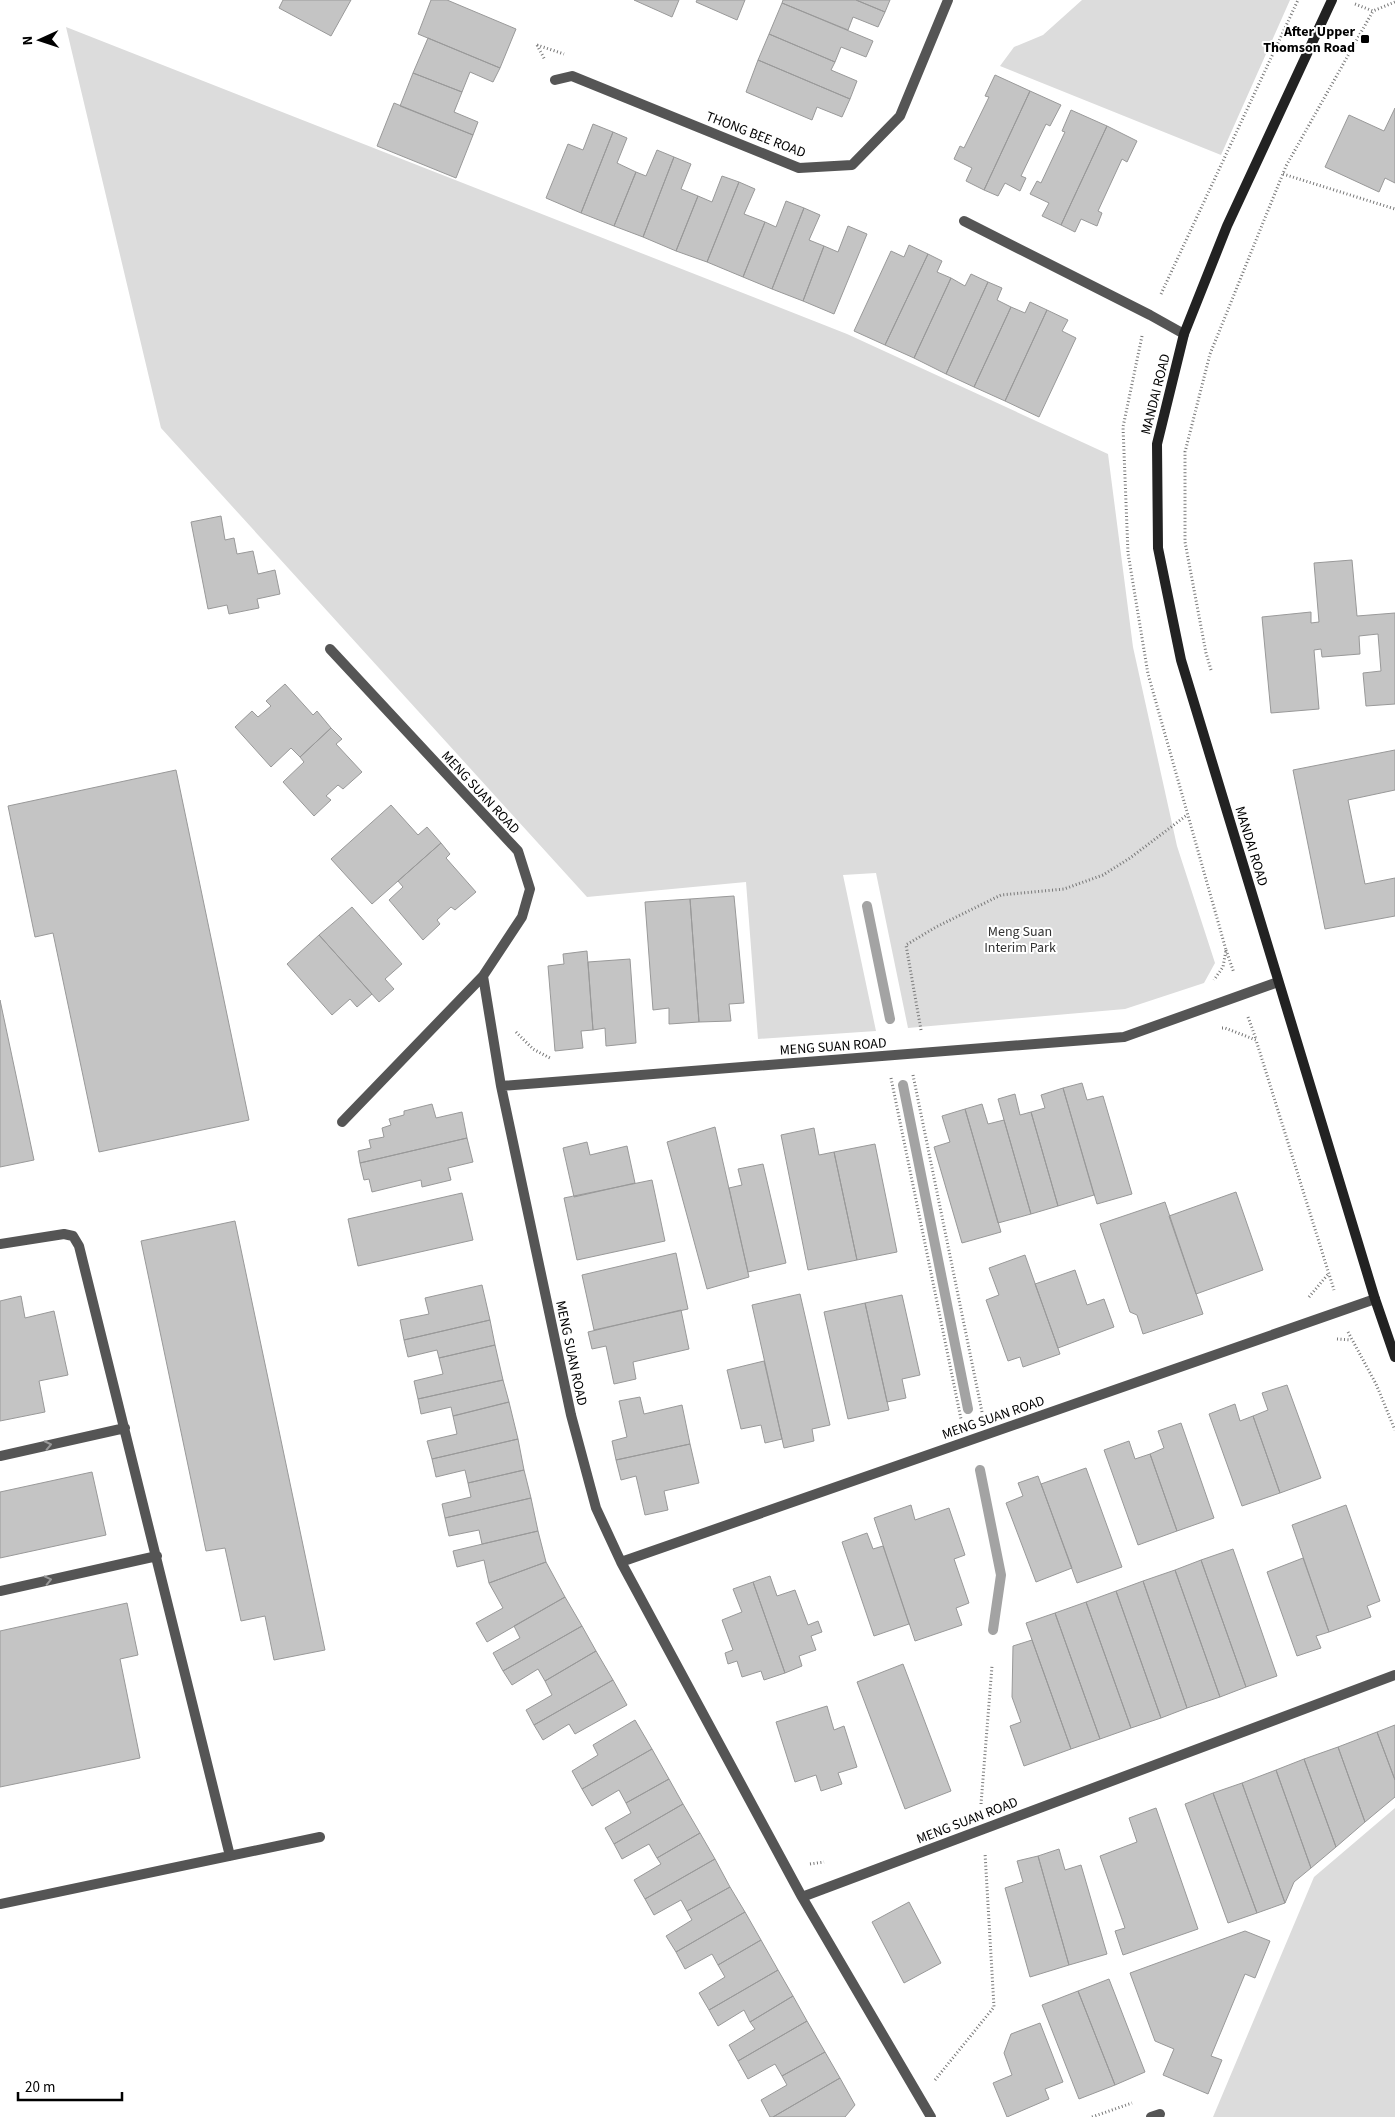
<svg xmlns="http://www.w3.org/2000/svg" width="1395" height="2117" viewBox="0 0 1395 2117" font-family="'Source Sans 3',sans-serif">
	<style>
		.green { fill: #dcdcdc }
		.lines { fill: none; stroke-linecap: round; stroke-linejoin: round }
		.stream { stroke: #a3a3a3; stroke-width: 10 }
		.building { fill: #c4c4c4; stroke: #999 }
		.path { stroke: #777; stroke-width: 3; stroke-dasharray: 1 2.5; stroke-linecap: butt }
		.service { stroke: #555; stroke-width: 10 }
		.minor { stroke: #555; stroke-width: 10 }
		.secondary { stroke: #222; stroke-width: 10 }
		.oneway { stroke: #999 }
		.poi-dot { fill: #000; stroke: #fff; stroke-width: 2 }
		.labels { text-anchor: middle; stroke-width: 4; stroke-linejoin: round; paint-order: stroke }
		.poi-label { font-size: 14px; font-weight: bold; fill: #000; stroke: #fff; text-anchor: end }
		.street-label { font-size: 14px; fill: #000; stroke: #fff }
		.park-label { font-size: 14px; fill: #333; stroke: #fff }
	</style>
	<rect width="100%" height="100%" fill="#fff"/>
	<path class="green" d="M1082,0H1290L1221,155L1000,66L1014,47L1043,35Z
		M66,27L847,334L1108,454L1133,647L1177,846L1215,963L1204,983L1125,1009L908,1028L876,873L843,875L876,1031L758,1039L746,882L587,897L161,428Z
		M1395,1808V2117H1213L1314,1877Z"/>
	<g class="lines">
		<path class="stream" d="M867,906L890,1019
			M903,1085L968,1409
			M980,1470L1001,1575L993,1630"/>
	</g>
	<path class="building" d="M283,0H351L331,36L279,8Z
		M431,0H447L516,29L500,68L418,34Z
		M634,0H679L672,17Z
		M697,0H745L737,20L696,2Z
		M783,0H856L885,12L878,27L853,17L848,30L782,3Z
		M856,0H890L885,12Z
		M782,3L873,41L866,57L841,47L835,62L769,34Z
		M769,34L835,62L831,70L857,81L850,99L758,60Z
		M428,38L500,68L493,82L470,72L462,92L413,73Z
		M758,60L850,99L842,117L817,107L812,120L746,92Z
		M413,73L462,92L454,112L478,122L473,135L400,106Z
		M995,75L1030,91L984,190L966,181L972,168L954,159L960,146L964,148L989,97L985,96Z
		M1030,91L1061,105L1050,126L1046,124L1021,176L1026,178L1020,191L1005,183L998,196L984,190Z
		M394,103L473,135L456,178L377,146Z
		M1395,108V183L1385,178L1379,192L1325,167L1349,115L1384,131Z
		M1071,110L1107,126L1061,225L1042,216L1049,203L1030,194L1037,181L1041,183L1065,132L1062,131Z
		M593,124L613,132L581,213L546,198L568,144L583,150Z
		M1107,126L1137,141L1127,162L1122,159L1098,211L1102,213L1097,226L1081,219L1075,232L1061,225Z
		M613,132L627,138L617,163L636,172L614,226L581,213Z
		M657,150L674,157L643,237L614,226L636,172L646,176Z
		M674,157L691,164L681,189L698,196L676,251L643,237Z
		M722,176L739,182L707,262L676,251L698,196L712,202Z
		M739,182L755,189L744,214L765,222L743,277L707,262Z
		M786,201L804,208L772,289L743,277L765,222L776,227Z
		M804,208L820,215L809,240L824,246L803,301L772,289Z
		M848,226L867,234L834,314L803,301L824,246L838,252Z
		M909,245L928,254L885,345L854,331L891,251L904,257Z
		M928,254L942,261L937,272L951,278L914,358L885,345Z
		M971,274L988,282L946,374L914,358L951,278L965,286Z
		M988,282L1002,288L997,300L1011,307L974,387L946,374Z
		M1030,302L1047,310L1005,401L974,387L1011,307L1025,313Z
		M1047,310L1068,320L1062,331L1076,338L1039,417L1005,401Z
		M221,516L225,540L234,538L237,554L253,551L258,574L275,570L280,594L257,599L259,608L229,614L227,605L208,609L191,522Z
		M1352,560L1357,616L1395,613V704L1366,706L1363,673L1381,671L1378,634L1359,636L1360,654L1322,657L1321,649L1314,650L1319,709L1271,713L1262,617L1311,612V623L1319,622L1314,563Z
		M285,684L313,715L317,711L331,728L300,757L291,748L271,767L235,727L252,711L258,717L271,706L266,701Z
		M331,728L342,739L336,744L362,772L343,789L338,785L326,796L331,800L314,816L283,782L304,762L300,757Z
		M1395,750V790L1348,800L1365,884L1395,878V916L1325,929L1293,770Z
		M176,770L249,1120L99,1152L53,933L35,937L8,806Z
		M391,805L418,835L427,827L441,843L372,904L331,859Z
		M441,843L450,854L446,858L476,892L455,910L451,907L437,920L440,924L423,940L389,900L403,887L398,881Z
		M734,896L744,1003L729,1004L731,1021L699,1022L690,899Z
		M690,899L699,1022L669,1024V1008L653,1010L645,902Z
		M352,907L402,964L385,979L394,989L379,1002L319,935Z
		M319,935L372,994L357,1007L350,999L332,1015L287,964Z
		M587,951L593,1030L581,1031L583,1048L555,1051L548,966L564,964L563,954Z
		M630,959L636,1043L606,1046L605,1028L593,1030L588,962Z
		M0,1000L34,1160L0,1167Z
		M1082,1083L1087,1100L1103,1096L1132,1194L1097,1204L1063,1088Z
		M1063,1088L1094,1195L1058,1206L1031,1112L1045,1108L1041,1095Z
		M1015,1094L1020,1115L1031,1112L1058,1206L1031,1214L998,1099Z
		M432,1104L436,1118L462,1112L467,1138L360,1163L358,1151L371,1148L369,1140L384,1137L382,1128L391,1125L389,1119L404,1115V1111Z
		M982,1104L988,1124L1004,1120L1031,1214L998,1223L965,1109Z
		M965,1109L1001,1232L962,1243L934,1147L950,1142L942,1116Z
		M715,1127L749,1277L707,1289L667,1142Z
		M814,1128L819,1155L834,1152L857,1260L808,1270L781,1135Z
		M467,1138L473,1162L448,1168L451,1180L422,1187L421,1180L372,1192L369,1179L364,1180L360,1163Z
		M587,1142L590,1155L627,1146L635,1183L574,1197L563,1148Z
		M875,1144L897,1252L857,1260L834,1152Z
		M763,1164L786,1263L748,1272L729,1188L742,1185L738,1169Z
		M652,1180L665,1241L577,1260L564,1198Z
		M1236,1192L1263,1270L1196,1294L1169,1216Z
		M462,1193L473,1240L358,1266L348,1219Z
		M1165,1202L1203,1314L1143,1334L1137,1315L1130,1312L1100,1224Z
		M235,1221L325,1650L274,1660L265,1616L241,1621L225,1548L206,1551L141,1241Z
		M676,1253L688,1309L594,1330L582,1275Z
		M1025,1255L1060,1354L1023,1367L1020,1357L1008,1361L986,1300L999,1295L989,1268Z
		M1075,1270L1087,1305L1104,1299L1114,1327L1058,1348L1035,1284Z
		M482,1285L490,1320L404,1340L400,1320L429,1314L425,1298Z
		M800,1294L830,1425L812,1429L814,1441L784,1448L752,1305Z
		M902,1295L920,1375L902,1379L906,1398L887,1402L865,1303Z
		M21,1296L25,1318L54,1311L68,1375L39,1381L45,1412L0,1421V1301Z
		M865,1303L889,1410L848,1419L824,1312Z
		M681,1310L689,1349L633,1362L636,1379L614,1384L606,1346L592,1349L588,1332Z
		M490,1320L495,1345L439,1358L437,1350L408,1357L404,1340Z
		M495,1345L503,1380L418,1399L414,1381L443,1374L439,1358Z
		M764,1361L782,1439L765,1443L761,1425L741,1429L727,1370Z
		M503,1380L509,1402L453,1416L451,1407L421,1414L418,1399Z
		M1287,1385L1321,1478L1280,1493L1253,1416L1268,1410L1262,1393Z
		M640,1397L644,1414L682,1405L690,1444L616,1460L612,1441L627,1437L619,1401Z
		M509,1402L518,1439L432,1459L427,1441L457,1434L453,1416Z
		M1235,1404L1240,1421L1253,1416L1280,1493L1242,1506L1209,1414Z
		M1181,1423L1214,1518L1177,1531L1150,1454L1164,1448L1158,1431Z
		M518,1439L524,1470L468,1483L465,1470L436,1477L432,1459Z
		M1129,1441L1135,1459L1150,1454L1177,1531L1138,1545L1104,1450Z
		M690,1444L699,1483L664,1491L668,1510L645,1515L636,1476L621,1480L616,1460Z
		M1086,1468L1122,1567L1077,1583L1041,1484Z
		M524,1470L531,1498L445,1518L442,1504L471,1497L468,1483Z
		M92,1472L106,1535L0,1558V1492Z
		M1038,1476L1072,1568L1036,1582L1006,1503L1023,1496L1018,1483Z
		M531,1498L538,1531L482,1544L479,1530L449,1536L445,1518Z
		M911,1505L915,1520L949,1508L965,1555L954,1559L969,1603L956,1608L962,1625L915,1641L874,1518Z
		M1346,1505L1380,1601L1367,1606L1371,1617L1329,1632L1292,1525Z
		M538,1531L546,1562L489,1583L484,1560L457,1567L453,1551Z
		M867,1533L873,1549L883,1546L909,1624L874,1636L842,1542Z
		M1233,1549L1277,1676L1246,1687L1201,1560Z
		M1303,1558L1329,1632L1316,1636L1321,1648L1297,1656L1267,1572Z
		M1201,1560L1246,1687L1220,1697L1175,1570Z
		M546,1562L565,1597L487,1642L476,1623L503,1608L489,1583Z
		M1175,1570L1220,1697L1187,1708L1143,1581Z
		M770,1576L777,1596L795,1590L808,1625L818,1621L822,1632L811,1636L816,1650L799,1656L802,1666L785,1673L753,1582Z
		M1143,1581L1187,1708L1161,1718L1116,1591Z
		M753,1582L785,1673L764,1680L761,1671L742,1677L737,1661L728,1664L725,1653L733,1650L722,1620L742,1612L733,1589Z
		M1116,1591L1161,1718L1131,1728L1086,1602Z
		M565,1597L582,1626L503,1671L493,1653L520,1638L514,1626Z
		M1086,1602L1131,1728L1100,1739L1055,1613Z
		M127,1603L138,1655L120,1659L140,1758L0,1787V1631Z
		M1055,1613L1100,1739L1071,1749L1026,1623Z
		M582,1626L596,1651L545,1681L538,1669L512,1685L503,1671Z
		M1032,1640L1071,1749L1024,1766L1010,1726L1021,1722L1012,1697L1013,1646Z
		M596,1651L613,1680L534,1725L526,1710L552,1695L545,1681Z
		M903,1664L951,1791L905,1809L857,1682Z
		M613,1680L627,1705L575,1734L569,1724L543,1740L534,1725Z
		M827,1706L834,1730L844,1726L857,1767L838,1773L842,1784L821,1791L816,1775L795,1782L776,1722Z
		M635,1720L652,1749L582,1789L572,1771L598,1755L593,1745Z
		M1395,1725V1780L1377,1732Z
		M1377,1732L1395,1780V1797L1365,1822L1338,1747Z
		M1338,1747L1365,1822L1336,1847L1304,1759Z
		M652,1749L669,1779L626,1803L619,1790L592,1806L582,1789Z
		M1304,1759L1336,1847L1311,1868L1276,1770Z
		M1276,1770L1311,1868L1294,1882L1285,1903L1242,1783Z
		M669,1779L683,1804L614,1844L605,1828L631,1813L626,1803Z
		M1242,1783L1285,1903L1257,1913L1213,1793Z
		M1213,1793L1257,1913L1228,1923L1185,1804Z
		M683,1804L700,1833L657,1858L649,1844L622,1859L614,1844Z
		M1156,1808L1198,1929L1123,1955L1115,1931L1125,1928L1100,1856L1137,1842L1129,1818Z
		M700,1833L715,1859L645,1899L634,1880L661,1864L657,1858Z
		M1059,1849L1065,1870L1081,1865L1107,1954L1069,1965L1038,1856Z
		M1038,1856L1069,1965L1030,1977L1005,1888L1023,1882L1017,1861Z
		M715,1859L730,1887L687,1911L681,1900L654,1915L645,1899Z
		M730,1887L745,1912L676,1952L666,1936L692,1920L687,1911Z
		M909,1902L941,1963L904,1983L872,1922Z
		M745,1912L761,1940L718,1965L712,1954L685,1969L676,1952Z
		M1245,1931L1270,1941L1255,1978L1245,1974L1211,2056L1222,2060L1208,2094L1163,2075L1174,2049L1155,2041L1130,1973Z
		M761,1940L778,1970L709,2010L699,1993L725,1977L718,1965Z
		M778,1970L793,1996L750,2022L744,2010L718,2026L709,2010Z
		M1109,1979L1145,2072L1115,2085L1078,1991Z
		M1078,1991L1115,2085L1079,2099L1042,2005Z
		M793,1996L807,2021L738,2061L729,2045L755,2029L750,2022Z
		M807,2021L825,2052L782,2076L775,2064L748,2079L738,2061Z
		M1040,2023L1063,2082L1045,2089L1049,2099L1007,2117L993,2083L1012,2075L1004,2053L1011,2034Z
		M825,2052L840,2078L773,2117H770L761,2100L787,2085L782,2076Z
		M840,2078L855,2105L845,2117H773Z"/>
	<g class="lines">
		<path class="path" d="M1355,4L1373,11L1395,2
			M537,45L545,60
			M537,45L564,54
			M1283,174L1395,209
			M1161,294L1298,0
			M1142,336L1123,427L1128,553L1148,674L1226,950L1223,967L1214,980
			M1211,670L1206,653L1185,542V452L1210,354L1286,166L1373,11
			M1226,950L1234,973
			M1248,1017L1256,1039
			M1222,1028H1225L1256,1040L1334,1290
			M921,1030L906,945L936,927L1001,895L1064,889L1103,875L1130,858L1187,815
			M516,1032L533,1049L550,1058
			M913,1075L982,1412
			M891,1078L961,1419
			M1309,1297L1329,1273
			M1348,1332L1376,1384L1395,1430
			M1337,1339L1351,1340
			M981,1804L992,1666
			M810,1864L824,1862
			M935,2080L994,2007L985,1853
			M1092,2117L1132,2103"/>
		<path class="service" d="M0,1244L64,1234L73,1236L79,1246L230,1856
			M0,1456L125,1428
			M0,1591L157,1556
			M0,1904L320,1837"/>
		<path class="minor" d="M555,80L572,76L799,168L852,165L900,116L948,0
			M964,221L1150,315L1184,334
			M330,649L518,851L530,889L522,917L483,976L342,1122
			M483,976L501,1086L571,1415L596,1508L621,1562L802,1897L931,2117
			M501,1086L1124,1037L1278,982
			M621,1562L1375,1299
			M802,1897L1395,1675
			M1151,2117L1160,2114"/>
		<path class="secondary" d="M1332,0L1227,226L1184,334L1157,444L1158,548L1181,660L1375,1299L1395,1357"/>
	</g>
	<defs><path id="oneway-chevron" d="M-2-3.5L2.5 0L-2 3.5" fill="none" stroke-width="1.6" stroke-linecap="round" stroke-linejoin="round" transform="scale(1.25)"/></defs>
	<g class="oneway">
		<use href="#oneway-chevron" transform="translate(48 1445) rotate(-12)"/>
		<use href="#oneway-chevron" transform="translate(48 1580) rotate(-13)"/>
	</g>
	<rect class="poi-dot" x="1360" y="34" width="10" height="10" rx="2.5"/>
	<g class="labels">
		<g class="poi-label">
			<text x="1355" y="36">After Upper<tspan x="1355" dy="16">Thomson Road</tspan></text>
		</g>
		<g class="street-label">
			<text transform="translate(756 134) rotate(21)" y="5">THONG BEE ROAD</text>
			<text transform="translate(1155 394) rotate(-76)" y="5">MANDAI ROAD</text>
			<text transform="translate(481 792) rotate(47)" y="5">MENG SUAN ROAD</text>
			<text transform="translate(1252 846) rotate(73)" y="5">MANDAI ROAD</text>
			<text transform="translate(833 1046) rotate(-4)" y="5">MENG SUAN ROAD</text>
			<text transform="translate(572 1353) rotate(78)" y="5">MENG SUAN ROAD</text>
			<text transform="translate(993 1417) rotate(-19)" y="5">MENG SUAN ROAD</text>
			<text transform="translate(967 1820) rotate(-21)" y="5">MENG SUAN ROAD</text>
		</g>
		<g class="park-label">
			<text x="1020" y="936">Meng Suan<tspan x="1020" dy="16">Interim Park</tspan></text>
		</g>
	</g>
	<g transform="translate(40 40) rotate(267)" stroke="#ffffff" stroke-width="4" paint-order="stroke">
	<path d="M0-4L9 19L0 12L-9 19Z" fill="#000000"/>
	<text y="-8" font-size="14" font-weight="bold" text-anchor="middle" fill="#000000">N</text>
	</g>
	<path d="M18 2092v8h104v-8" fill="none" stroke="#000000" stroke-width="2.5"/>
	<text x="25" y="2092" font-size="15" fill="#000000" stroke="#ffffff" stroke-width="4" paint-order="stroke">20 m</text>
</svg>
